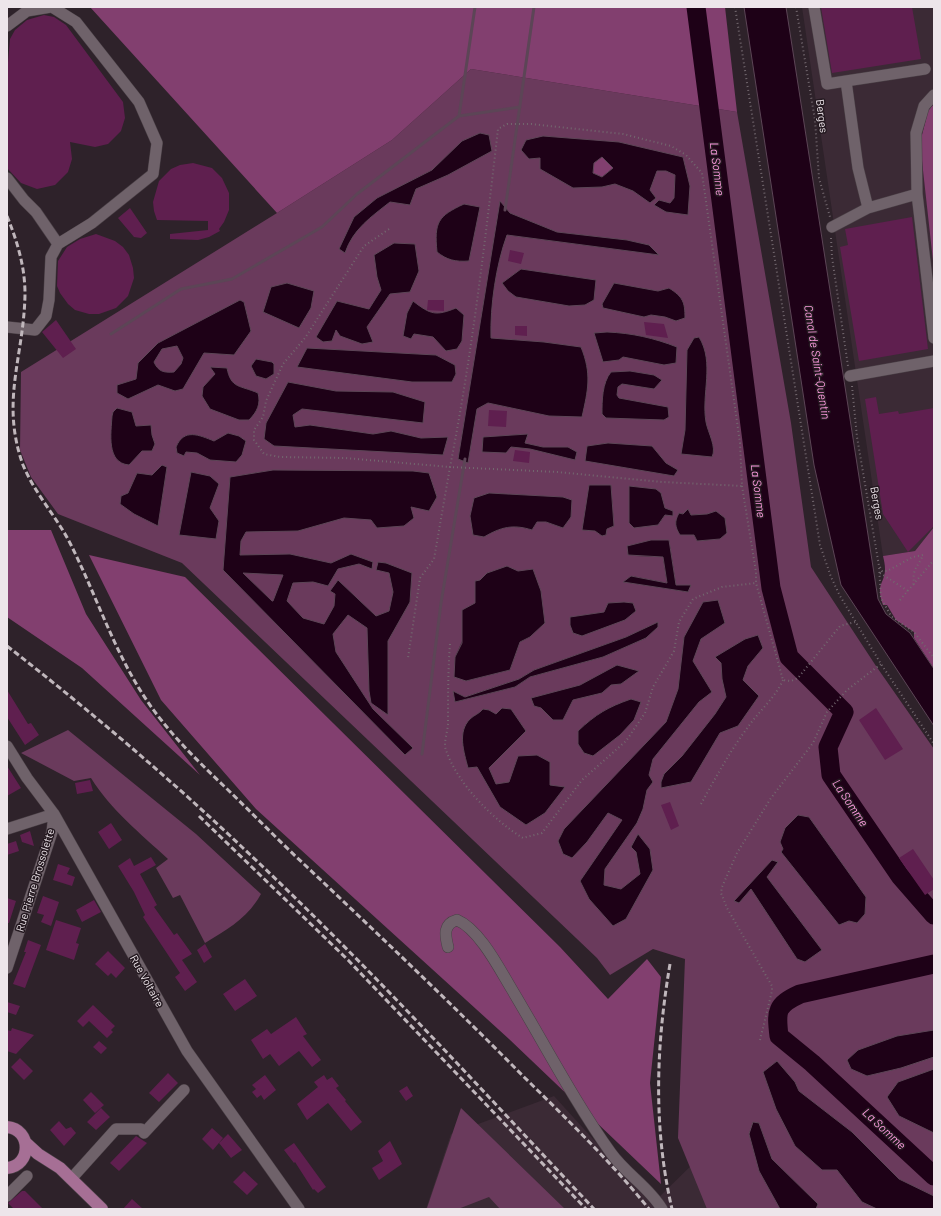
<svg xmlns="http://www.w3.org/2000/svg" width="941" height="1216" viewBox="0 0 941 1216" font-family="Barlow,sans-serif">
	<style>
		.built { fill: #3b2a35 }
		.green { fill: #6a3a5c; fill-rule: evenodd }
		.forest { fill: #823f6f }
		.water { fill: #1e0117; stroke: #5c4556; fill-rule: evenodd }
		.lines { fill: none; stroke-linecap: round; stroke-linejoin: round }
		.stream { stroke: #5c4556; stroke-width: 3 }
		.river { stroke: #1e0117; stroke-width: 19 }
		.building { fill: #5f1f4f }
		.minor-casing { stroke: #4a4046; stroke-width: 12 }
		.major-casing { stroke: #4a4046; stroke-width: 13 }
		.path { stroke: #73686f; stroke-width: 2; stroke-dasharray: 1 3; stroke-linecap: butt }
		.minor { stroke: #6f626a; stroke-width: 11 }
		.major { stroke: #a66f95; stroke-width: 12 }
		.rail { stroke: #c0b7bc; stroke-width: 3; stroke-dasharray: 6 3; stroke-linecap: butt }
		.labels { text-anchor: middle; stroke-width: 3; stroke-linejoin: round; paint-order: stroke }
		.street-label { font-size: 11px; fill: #ede5ea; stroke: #241920 }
		.water-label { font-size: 12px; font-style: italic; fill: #fa99dd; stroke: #241920 }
	</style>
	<rect width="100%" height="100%" fill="#2e222a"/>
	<path class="built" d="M802,7H934V527L915,551L883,556Z
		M554,1096L652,1204L704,1153L708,1209H426L451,1134Z"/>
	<path class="green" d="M471,69L737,112L791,423L811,567L876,666L934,749V1209H707L678,1138L685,959L653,949L610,975L597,958L182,563L58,514L31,477L20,450L21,372L277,213L392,140ZM611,485L614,526L607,529L602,536L596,531L583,530ZM629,486L661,493L665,515L658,525L629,523ZM489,493L524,496L563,528L546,522H537L532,530L520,526L498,528ZM679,513L691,515L707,514L720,539L697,541L694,535H681ZM669,540L676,585H691L688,592L624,582L632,576L667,583L663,557L635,556ZM518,571L530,637L520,642L510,670L466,681L455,657C463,640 470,622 475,604C478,591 478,582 487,573ZM658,623L646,638L603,657L530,677L515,687L455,702L454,692L465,697L519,679L534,670L626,637Z
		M68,730L196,834L261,894C247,919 229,928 205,943L180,895L173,898L156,868L168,859C141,834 110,809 91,778L74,781L21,753Z
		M461,1108L565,1209H500L489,1197L458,1209L427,1208Z"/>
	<path class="forest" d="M90,7H725L737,112L471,69L392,140L277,213Z
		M934,104V270L920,143L928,111Z
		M602,157L613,168L602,177L593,173L594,163Z
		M934,527V669L914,638V632L896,620L887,605H883C875,583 885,584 885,569C885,565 884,560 883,556L915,551Z
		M7,530H51L86,614L141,700L200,775L82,668L7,617Z
		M89,555L185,577L560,947L608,999L647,959L661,977L650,1083L661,1184L509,1039L256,809L161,700Z"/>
	<path class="water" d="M744,7H786L878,599L886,614L910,633L934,669V726L841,585L814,465Z
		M480,133L489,135L492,151L448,175L416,189L410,205L390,202C371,217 353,229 345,253L339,249L354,217L377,198L432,170L462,141Z
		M543,136L619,142L683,157L690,186L688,215L666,212L654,205L659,200L670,203L674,198L675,175L666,171H657L650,190L656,198L650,203L633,191L615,184L602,187L573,188L540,169V158L529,159L521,150L526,140ZM602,157L613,168L602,177L593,173L594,163Z
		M500,201L510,213L557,232L627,240L649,245L659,255L507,235C496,265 490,306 491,338L544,342L581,347C592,374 588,390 582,417L549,416L488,403L477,409L468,463L458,459Z
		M464,204L480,207L469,261C455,262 447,260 437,252C434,222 438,216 464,204Z
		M394,243L415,244L419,271L410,292L390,294L367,327L373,342L362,344L340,336L336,330L332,341L323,342L316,337L337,301L369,309L381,290L377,277L374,255Z
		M521,269L596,280L594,300L585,305L569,306L516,297L508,291L502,283Z
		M287,283L314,291L311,308L299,328L263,312L271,287Z
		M614,283L658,291L669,288C683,297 685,302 685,318L676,321L665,317L651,315L644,317L603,308L602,304Z
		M240,300L244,302L251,331L234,355L204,353L183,389L175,391L158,385L128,399L117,393V385L136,379L138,363L158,343ZM177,346L183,358L181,364L174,372C163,373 158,371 154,362L162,349Z
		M413,301C431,315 436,316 456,308L464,315L462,341L457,349L446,351L433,337L414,334L411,339L403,336L407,313Z
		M607,332C632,333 654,338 677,347L676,363L664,365L623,357L619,360L603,362L594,333Z
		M699,337C715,363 701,394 706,422C708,433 717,447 712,457L681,454L685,430L687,350L694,338Z
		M307,348L436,355L455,365L456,374L452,382H412L297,367Z
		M256,359L272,362L274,364V374L266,379L256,376L251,366Z
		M210,367L227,368C231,389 240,385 258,393C261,404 257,412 249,420H239L210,409L202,396L203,387L215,374Z
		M630,371L654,375L662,380L654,389L622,384L618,387L617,395L619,398L668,407L669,417L664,420L606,418L602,414C602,401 602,383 611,372Z
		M288,382L336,391L393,392L425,402L423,423L302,409L293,415L295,427L310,425L373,434L391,431L421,438L448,437L443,455L274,446L264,439L266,423Z
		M117,408L132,412L136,426L151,425L152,435L155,444L152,451H142L129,465C106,463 111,433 112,416L113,412Z
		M228,433L239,436L246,441L242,455L236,462L210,460L197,453L186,452L184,456L177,453L176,447C184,428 199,435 214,441Z
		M528,434L525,443L543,447H568L577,452L575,460L530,449L511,447L506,453L482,452L483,437Z
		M608,443L652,446L666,463L678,470L674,476L585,461L587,446Z
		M162,465L167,467L158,526L134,514L120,504L121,496L128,493L137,473L152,475Z
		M273,470L413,471L429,473L437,497L429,511L411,507L414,518L404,526L377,528L371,520L344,518L298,531L246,532L241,541L240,555L290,554L331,563L351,554L373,562L372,569L359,564L338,569L328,586L313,582L293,583L287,601L303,618L324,624L334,606L335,594L330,591L338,580L376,616L389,611L393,592L389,573L376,570L378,562L386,563L412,573L410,602L388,641V715L371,703L369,691L367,628L348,615L333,634L336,652L373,709L413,748L405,755L223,570L230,477ZM243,573L283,575L273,601H272Z
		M191,472L210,476L219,484L210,508L219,521L216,539L179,535Z
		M589,485H611L614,526L607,529L606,535L602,536L595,531L582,530Z
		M629,486L656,489L661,493L665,508L673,511V516L665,515L658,525L634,528L629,523Z
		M489,493L563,497L572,500L571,517L563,528L546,522H537L532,530C513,524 501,527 484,537L473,535L470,516L474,498Z
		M688,509L691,515L707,514L716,511L725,518L727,533L720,539L697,541L694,535H680C675,527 674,522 679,513L683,514Z
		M651,540H669L676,585H691L688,592L623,582L631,576L667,583L663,557L628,555L627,546Z
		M507,566L518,571L533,569L541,591L545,623L530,637L520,642L510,670L466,681L454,677L455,657L462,643V610L475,603V581L480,580L487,573Z
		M718,600L725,623L701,639L693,661L712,692L699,702L653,759L649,775L653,782L647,790L643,809L637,823L605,869L604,885L621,889L640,874L636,852L631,847L638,834L650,849L653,870L626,919L613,926L589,899L580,881L622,820L608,813L587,842L572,858L563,854L558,841L564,829L666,722L678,689L684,637L703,602Z
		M624,602L633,603L636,611L625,620L582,636L573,633L570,625V617L604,612L608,603Z
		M658,622V627L646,638L603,657L530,677L515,687L455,702L453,691L465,697L519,679L534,670L626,637Z
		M758,635L763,648L748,666L743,680L759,696L738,726L720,733L691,782L661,788V782L664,774L682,756L715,714L726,697L722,679L721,663L715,657L745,639Z
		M617,665L639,671L621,684L611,685L602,693L573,700L563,720H553L541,708L534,706L531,698L580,685Z
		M631,699L641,702L634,720L620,735L593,756L584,753L578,744V731C596,714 608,707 631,699Z
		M502,708L511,709L526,731L489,768L496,784L509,782L518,756L537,755L550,762V785L565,787L545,813L526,825L500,807L477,767L468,768C464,752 457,732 470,719C474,715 479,714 483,709L489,710L496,714Z
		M798,815L809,817L866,897L865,914L857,923L849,921L839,925L781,852L783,849L780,842L785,828Z
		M772,860L778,862L767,877L822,950L805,962L797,959L751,889L739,903L734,901Z
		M934,1030V1057L901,1068L867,1076L851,1069L847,1060L858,1050L897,1036Z
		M777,1061L795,1082L799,1091L852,1132L899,1179L934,1196V1209H877L862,1202L837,1170H822L795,1146L776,1109L763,1072Z
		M934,1069V1133L899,1116L887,1097L898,1082Z
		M753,1122L759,1123L772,1159L818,1204L816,1209H780L759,1171L749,1134Z"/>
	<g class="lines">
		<path class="stream" d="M459,116L475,7
			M505,210L534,7
			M111,334L181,289L232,279L322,227L357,194L459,116L520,107
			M422,754L441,603L465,459"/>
		<path class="river" d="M696,7L771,588L789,657L844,712L828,747L831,775L900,876L934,915
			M934,964L800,994C776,1005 776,1011 779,1036L812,1063L934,1176"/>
	</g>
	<path class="building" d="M821,7H912L921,59L832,73Z
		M44,15L54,17L66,25L123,102L125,118L121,131L108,144L95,147L70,142L72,159L68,172L55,185L37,189L21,183L7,168V62H8L10,39L15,30L27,20Z
		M193,163L212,168L222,178L229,193V210L224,222L219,229L220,231L209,237L198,240L170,239V234L208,230V221L157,220L154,211L153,202L159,181L171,169L180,165Z
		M130,208L147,233L141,238L134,237L118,218Z
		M912,217L928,349L859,361L840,247L848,245L845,229Z
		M96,234L115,241L123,247L129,255L133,268L134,278L128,296L116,308L99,314H89L75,310L68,304L60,293L57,286L58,261L67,247L80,239Z
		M510,250L524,253L521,264L508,261Z
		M428,300H444V311L427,310Z
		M56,320L76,349L63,358L42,332Z
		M644,322L664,324L668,338L646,335Z
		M515,326H527V336L515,335Z
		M876,397L879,414L898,411L899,414L934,408V526L908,552L883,514L865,399Z
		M489,410L507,411L506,427L488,426Z
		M515,450L530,452L529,463L513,461Z
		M7,690L28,724L31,723L39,735L25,745L7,717Z
		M876,708L903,749L885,760L859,720Z
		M7,766L21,788L7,796Z
		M90,780L93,791L77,794L75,783Z
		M670,802L679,826L671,830L661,805Z
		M111,823L122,840L109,849L98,832Z
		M30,831L34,846L22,842L20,835Z
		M16,841L19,851L7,855V844Z
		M913,849L934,880V889L925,895L899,858Z
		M151,857L156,865L140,874L157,905L154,907L174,935L177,933L192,954L182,960L197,982L185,991L175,977L180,973L143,917L145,915L134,892L118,866L130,858L134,866Z
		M58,864L70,868L67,874L75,877L72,886L53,880Z
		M43,896L59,902L51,926L41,922L44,915L37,913Z
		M7,898L16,901L9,923H7Z
		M94,900L101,912L82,922L76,910Z
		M56,920L81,928L76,943L79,944L74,960L46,950Z
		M28,940L41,945L25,988L13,984L26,952H24Z
		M205,944L212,957L204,963L197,950Z
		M108,951L125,968L116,978L111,973L108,976L95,964Z
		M245,979L257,996L235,1011L223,994Z
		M7,1002L20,1006L16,1015L7,1012Z
		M93,1005L115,1026L111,1030L113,1032L107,1038L89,1021L83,1027L77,1021Z
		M296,1017L307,1034L303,1036L321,1060L312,1067L299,1051L279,1066L270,1054L263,1059L251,1040L267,1029L271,1034Z
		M12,1028L34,1035L16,1054L7,1051V1030L11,1031Z
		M99,1041L107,1048L101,1054L93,1047Z
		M20,1058L33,1071L24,1080L11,1067Z
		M168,1073L178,1083L159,1102L149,1093Z
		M265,1075L276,1090L264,1100L261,1095L257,1098L252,1092L256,1089L252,1085Z
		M324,1075L327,1080L332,1077L339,1086L336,1088L346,1100L345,1101L362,1122L351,1131L328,1103L307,1120L297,1104L318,1087L314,1082Z
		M407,1086L413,1096L406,1101L399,1091Z
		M91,1092L104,1105L95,1113L83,1100Z
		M101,1108L110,1117L96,1130L87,1122Z
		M59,1121L66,1129L71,1127L76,1133L64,1146L50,1130Z
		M212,1128L223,1138L213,1150L202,1139Z
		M228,1134L242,1150L231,1158L219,1143Z
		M136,1136L147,1143L119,1171L110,1163Z
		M390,1141L402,1164L379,1180L372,1168L383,1161L378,1151Z
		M294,1143L326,1187L318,1193L314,1189L313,1190L295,1162L294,1163L284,1150Z
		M244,1171L258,1184L247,1195L233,1182Z
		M22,1191H25L43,1209H14L8,1203Z
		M132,1199L143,1209H123Z"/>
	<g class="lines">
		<g class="minor-casing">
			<path id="minor" d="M814,7L827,84L846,81
				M7,26L27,11L51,7
				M7,178L24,200L36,212L58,244
				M917,194L934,338
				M868,208L858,168L846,81L925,69
				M832,227L868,208L917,194L916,133L924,106L934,95
				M7,327L35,330L46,316L49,300L51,257L58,244L92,223L153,174L157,143L139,102L76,22L52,7
				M850,376L934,361
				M7,746L27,778L54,814L187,1051L299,1209
				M7,829L54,814L52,832L7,968
				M448,947C445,935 443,924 457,920C479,929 499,968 511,988C544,1043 574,1101 611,1153C626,1174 649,1187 662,1209
				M71,1179L116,1129H141L144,1133L184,1090
				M7,1196L27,1176"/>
		</g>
		<g class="major-casing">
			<path id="major" d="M7,1127C32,1129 32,1166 7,1168
				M26,1143L38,1154L60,1168L102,1209"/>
		</g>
		<path class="path" d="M735,7L820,545L831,577L840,596L881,664L934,744
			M796,7L815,120L819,178L830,217
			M389,229L364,246L305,338L283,364L266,401L263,417L254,430V440L264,454L280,457L345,458L450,467C472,355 485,242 498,129L507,124H531L623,134L671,146L686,155L702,173L740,443L742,486L662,482L557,472L450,467L434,559L420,578L408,658
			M831,238L832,257L848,366
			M852,386L857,437L879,566L881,598L891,616L914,632L934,658
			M742,486L756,572V583L783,680L791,681L798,678L840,626L855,622
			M880,567L882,571H887L913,557L923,555C917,569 912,568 914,585
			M880,573L908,591
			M900,600L934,560
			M450,644C448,671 448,696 448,723C448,731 443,743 446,750C457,783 493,820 523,838L542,833L582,780L626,741L645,713L653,687L674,651L679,622L693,599L722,587L756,583
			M701,804C716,777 730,751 748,727C759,711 775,698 783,680
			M760,1040L772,991V986L727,908L721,893L722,887L737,853L771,798L813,743L827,712L847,690L881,664"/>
		<use href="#minor" class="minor"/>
		<use href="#major" class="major"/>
		<path class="rail" d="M7,216C17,241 25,266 25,294C24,357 0,401 23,465C35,494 57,517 71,545C101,605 119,668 162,721C181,745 204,767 226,788C253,814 279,841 306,866C380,936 454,1006 525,1078C568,1120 611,1162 649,1209
			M7,646C89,710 168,777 243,848C366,963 479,1087 594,1209
			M199,816L348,960L586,1209
			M670,964C656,1046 653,1127 672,1209"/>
	</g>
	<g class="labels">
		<g class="street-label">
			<text transform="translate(822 116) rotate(83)" y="4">Berges</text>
			<text transform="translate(877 503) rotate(80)" y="4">Berges</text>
			<text transform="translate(35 880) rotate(-73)" y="4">Rue Pierre Brossolette</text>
			<text transform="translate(147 981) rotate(61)" y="4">Rue Voltaire</text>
		</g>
		<g class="water-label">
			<text transform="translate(717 169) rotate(83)" y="4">La Somme</text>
			<text transform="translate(817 362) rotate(81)" y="4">Canal de Saint-Quentin</text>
			<text transform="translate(758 491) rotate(83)" y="4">La Somme</text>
			<text transform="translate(850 803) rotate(56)" y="4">La Somme</text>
			<text transform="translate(884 1129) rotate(43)" y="4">La Somme</text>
		</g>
	</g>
	<rect width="941" height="1216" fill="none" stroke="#ede5ea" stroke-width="16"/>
</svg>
